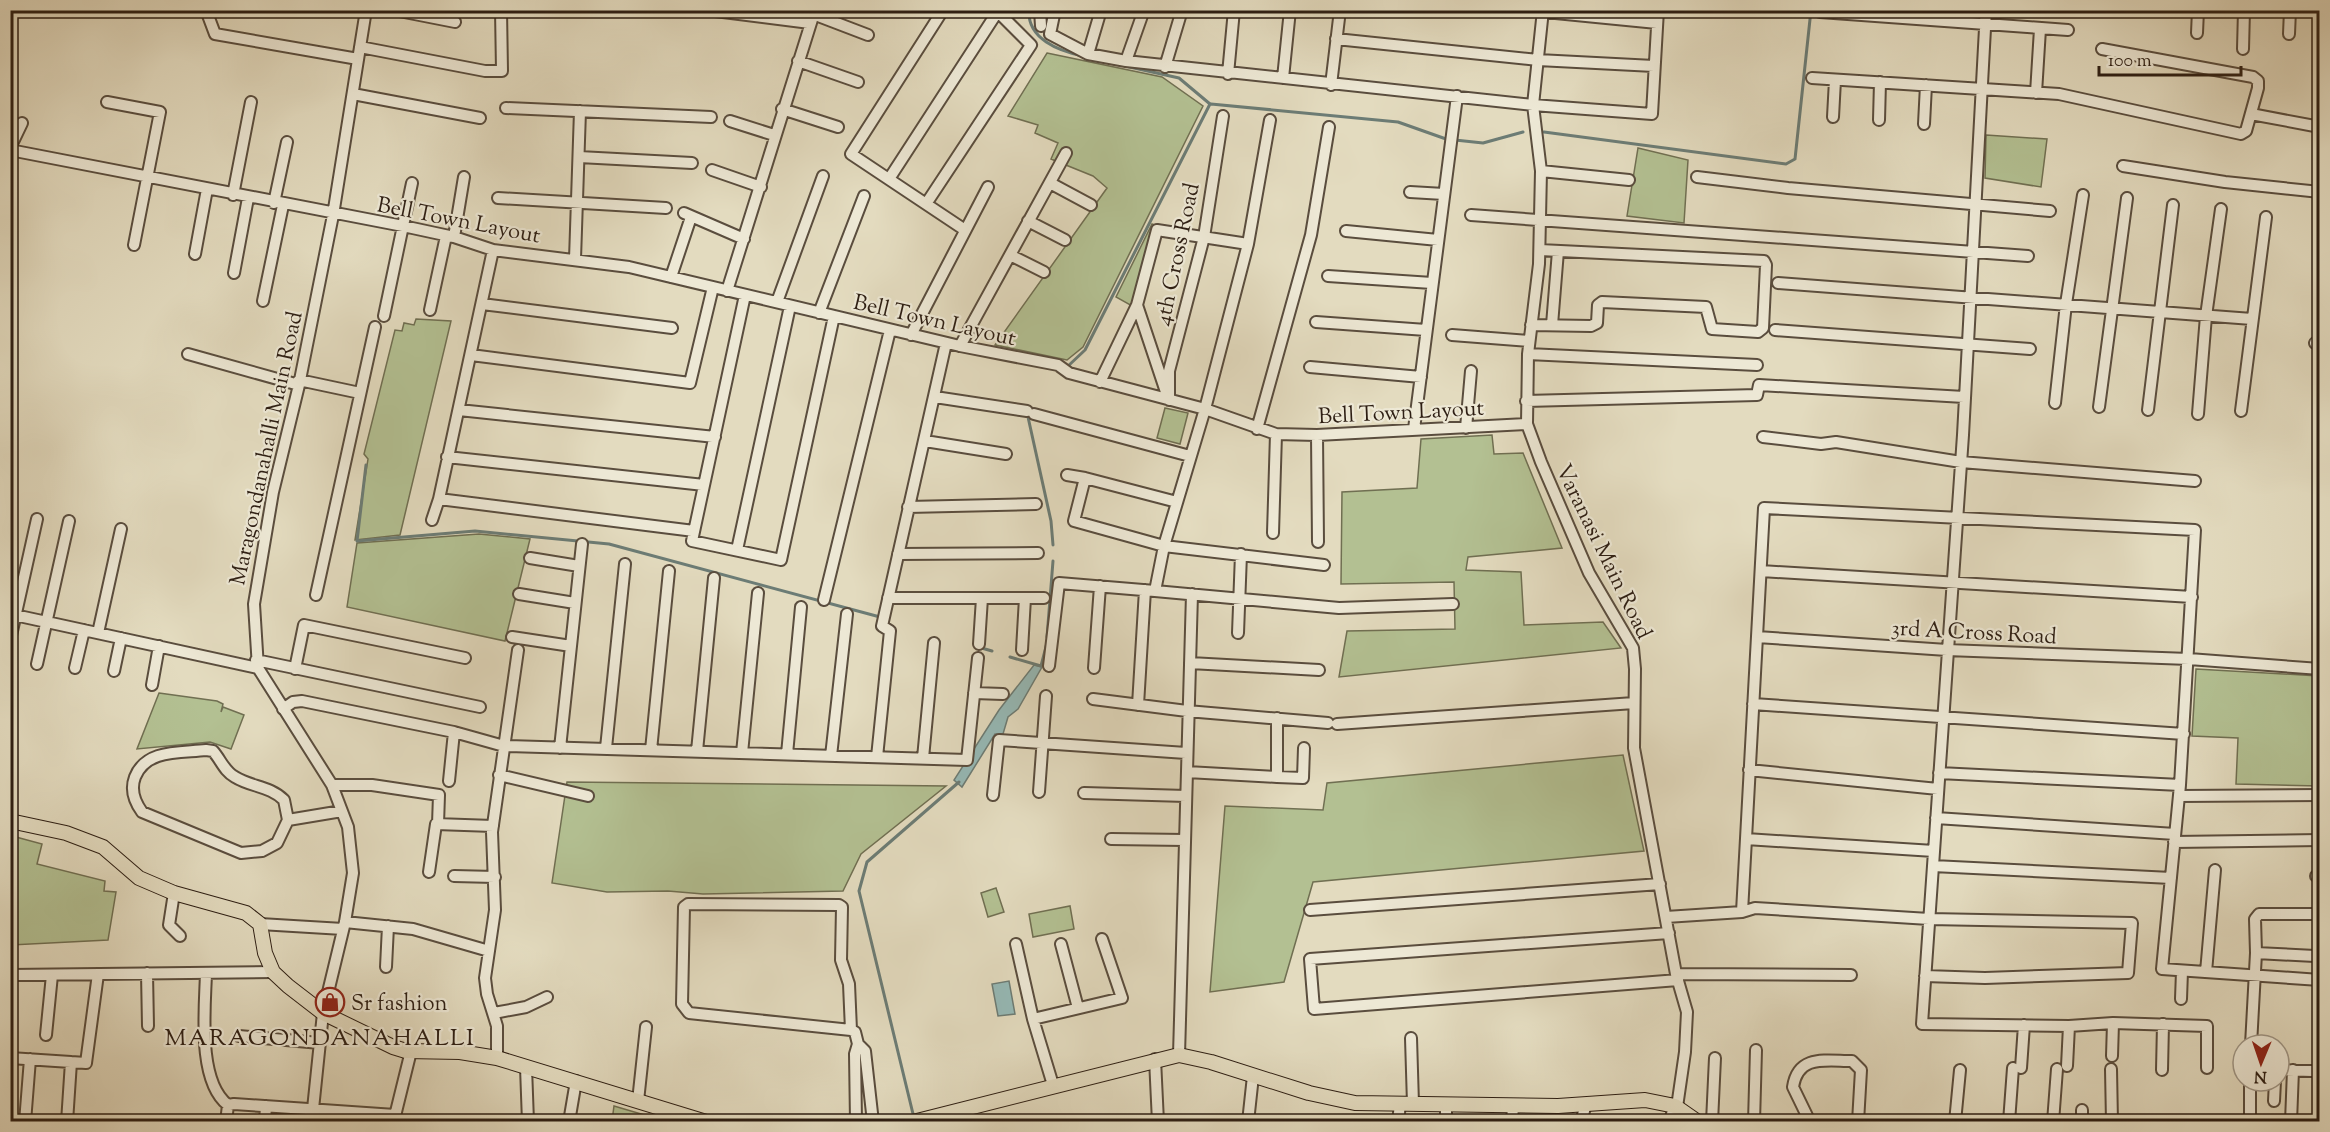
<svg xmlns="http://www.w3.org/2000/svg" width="2330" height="1132" viewBox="0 0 2330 1132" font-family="'Sorts Mill Goudy',serif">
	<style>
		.green { fill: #b3c092; stroke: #706f52; stroke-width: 1.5 }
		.water { fill: #96bab7; stroke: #6c7c75; stroke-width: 1.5 }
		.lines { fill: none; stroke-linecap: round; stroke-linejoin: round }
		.stream { stroke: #6c7c75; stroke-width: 3 }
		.minor-casing { stroke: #5a4d3e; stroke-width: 14 }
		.major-casing { stroke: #2d1e13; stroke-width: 16 }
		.minor { stroke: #ede8d5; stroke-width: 10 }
		.major { stroke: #e3dbbf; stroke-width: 14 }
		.labels { text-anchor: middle; stroke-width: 4.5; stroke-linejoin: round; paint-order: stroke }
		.street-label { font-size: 22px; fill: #2d1e13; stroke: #ede8d5 }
		.poi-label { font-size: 22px; fill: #2d1e13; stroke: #ede8d5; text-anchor: start }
		.neighbourhood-label { font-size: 24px; letter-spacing: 1.5px; fill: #2d1e13; stroke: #ede8d5 }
	</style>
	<rect width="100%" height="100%" fill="#e3dbbf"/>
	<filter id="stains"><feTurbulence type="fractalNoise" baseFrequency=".00333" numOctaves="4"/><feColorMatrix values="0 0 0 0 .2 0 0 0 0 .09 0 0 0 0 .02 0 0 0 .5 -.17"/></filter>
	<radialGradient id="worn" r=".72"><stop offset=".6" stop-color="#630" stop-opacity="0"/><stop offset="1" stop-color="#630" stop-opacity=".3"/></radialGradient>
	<path class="green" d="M1047,53L1162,77L1203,106L1083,347L1067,360L995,345L1107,188L1093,176L1051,159L1058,143L1035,133L1038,125L1008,116Z
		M1986,135L2047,139L2041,187L1985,178Z
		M1638,148L1688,160L1684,223L1627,216Z
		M1152,224L1155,225L1132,306L1116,297Z
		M416,319L451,321L400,535L355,540L368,459L364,454L395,330L402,331L404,323L414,325Z
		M1165,408L1188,413L1180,444L1157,438Z
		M1492,435L1494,454L1523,453L1562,548L1468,557L1466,570L1521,572L1524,625L1603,622L1621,648L1339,677L1347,631L1455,629L1454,582L1341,584L1342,492L1417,488L1421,439Z
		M479,534L530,539L505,641L347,607L357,543Z
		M2196,669L2319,676V786L2236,784L2238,738L2192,736Z
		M159,693L217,701L223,704L221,712L223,707L244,715L231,749L210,742L137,749Z
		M1623,755L1644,851L1313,882L1284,982L1210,992L1225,806L1323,810L1327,783Z
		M567,782L946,786L861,854L843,891L703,894L668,891L607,892L552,883Z
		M16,837L42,844L37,864L105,881L104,891L116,892L108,940L11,945V860Z
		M996,888L1004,912L988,917L981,893Z
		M1070,906L1074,929L1033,937L1029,914Z
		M614,1106L648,1116L647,1121H612Z"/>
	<path class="water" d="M1034,665L1042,667L1018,709L1008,717L1003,734H995L962,787L954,780L999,710Z
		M1009,981L1015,1014L998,1016L992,984Z"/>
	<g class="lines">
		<path class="stream" d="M1029,10C1027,39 1059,51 1083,56
			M1211,104L1398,122L1446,139
			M1544,132L1786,164L1795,159L1811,10
			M1455,140L1483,143L1523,132
			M1067,367L1085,350L1210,104L1179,78L1125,66
			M1028,417L1051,521L1053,545
			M366,465L357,541L475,531L609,544L880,617
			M1047,637L1053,561
			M978,647L992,651
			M1010,657L1041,666
			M1041,666L1047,643
			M914,1118L859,891L867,862L959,782"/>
		<g class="minor-casing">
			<path id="minor" d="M206,10L215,34L358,59
				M394,10L455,22
				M707,10L810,23
				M943,10L851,154L965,230
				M1040,10L1041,26
				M1055,10L1050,34L1088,54L1126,61L1533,105L1652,114L1658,10
				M1525,10L1657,23
				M1543,10L1533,105L1541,171L1539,264L1528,354L1527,424L1541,462L1589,573L1633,648L1635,669L1634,748L1676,974L1687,1012L1685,1052L1677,1107
				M1986,10L1963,435L1922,1024L2069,1026L2113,1023L2112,1056
				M66,11V10
				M1820,12L2068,30
				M813,14L868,35
				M2197,33L2198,10
				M2289,34L2290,10
				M1336,39L1538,60L1654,66
				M360,47L485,71H502L501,10
				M2243,49L2244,10
				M1088,54L1101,10
				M798,61L858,82
				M1126,61L1144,10
				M1165,67L1182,10
				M1228,74L1234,10
				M1283,78L1290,10
				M1812,78L2059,94L2241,134L2246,131L2258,88V81L2253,77L2102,49
				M1331,85L1340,10
				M2036,93L2040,29
				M353,94L480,118
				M107,102L160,112L134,245
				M506,108L711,117
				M782,109L838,127
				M2251,114L2320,127
				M1833,117L1835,80
				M1270,120L1248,244L1205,409L1164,546L1155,591L1339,608L1453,604
				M1879,120L1880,82
				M730,121L774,135
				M1924,124L1926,85
				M10,148L22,123
				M10,150L403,226L454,237L493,250L629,267L960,346L1058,365L1069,373L1205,409L1276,434L1317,435L1527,424
				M579,157L692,163
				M2123,166L2225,182L2320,192
				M712,170L761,187
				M1541,171L1629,180
				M1697,177L1788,188L2050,211
				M889,179L998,11
				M1050,183L1091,205
				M1410,192L1444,194
				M233,195L251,102
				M498,198L666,208
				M274,203L287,142
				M926,204L1031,45L996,10
				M684,213L744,239
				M1471,215L2028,256
				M1028,221L1065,240
				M1346,231L1438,240
				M454,237L464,177
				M493,250L439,499L694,531
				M195,254L207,189
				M1010,255L1044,272
				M575,259L580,111
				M234,273L248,198
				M1328,276L1432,283
				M671,277L691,217
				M1778,283L2252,319
				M727,291L815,10
				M745,295L692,541L781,560L834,316
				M263,301L283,205
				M777,302L823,176
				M482,304L672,328
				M430,310L446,236
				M819,313L864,196
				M384,316L412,183
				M1316,322L1426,330
				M1531,325L1591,326L1597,323L1598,305L1602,302L1706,307L1712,329L1758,332L1763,328L1766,265L1764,261L1540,250
				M1552,325L1558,251
				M1775,330L2030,349
				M911,335L988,187
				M1452,335L1529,341
				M2315,343L2320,344
				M960,346L1066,153
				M188,354L299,385
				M1528,354L1757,365
				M471,355L690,383L713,287
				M1310,367L1421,377
				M299,380L360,393
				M1100,382L1137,305
				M1166,392L1137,305L1157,230L1248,244
				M935,397L1027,411
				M1169,400V371L1204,237L1223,116
				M1526,401L1757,395L1759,385L1964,397
				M2055,403L2066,304L2083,195
				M2099,407L2127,198
				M459,410L715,437
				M2148,410L2173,205
				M2241,411L2266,217
				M1034,414L1190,456
				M2198,414L2206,316L2221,209
				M1466,428L1471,371
				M1257,429L1311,235L1329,127
				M1414,429L1457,96
				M1317,435L1318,542
				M1763,437L1821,444L1836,442L1961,462L2195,481
				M925,441L1006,454
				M447,457L704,485
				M1067,475L1085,478
				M1177,502L1085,478L1074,521L1164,546L1324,565
				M908,507L1036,504
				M432,520L439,499
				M1273,533L1276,434
				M737,550L790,306
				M898,554L1038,553
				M530,558L579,566
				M1761,571L2192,597
				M519,594L575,603
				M316,595L375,327
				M888,598H1044
				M824,600L890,330
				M10,614L258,668
				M98,633L121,529
				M1238,633L1241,554
				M512,637L571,646
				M1757,637L1947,650L2189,659L2320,669
				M10,640L37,519
				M979,644L982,598
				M1022,650L1025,598
				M256,660L480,707
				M1190,663L1319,670
				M37,664L69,521
				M1049,666L1059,583L1155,591
				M75,668L84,630
				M1094,668L1100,586
				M295,669L304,625L465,658
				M114,671L121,638
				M152,685L159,646
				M974,693L1003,694
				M1093,699L1187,711L1328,723
				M1753,704L2184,734
				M1138,705L1145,590
				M283,709L293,702L302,701L454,732L504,746L967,760L978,658
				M1277,718V777L1303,778L1304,748
				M1337,724L1634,703
				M560,748L582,544
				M606,748L625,564
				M206,750L213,751C221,760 224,771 235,777C251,787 270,786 284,800L288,820L277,843L262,851L241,853L142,812C134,801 130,790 135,777C146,749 180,753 206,750Z
				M651,750L669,571
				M697,751L714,578
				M742,753L758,593
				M787,754L801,607
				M831,756L847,614
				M877,757L890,631L882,626L946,343
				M923,758L934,643
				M1749,770L1938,789
				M1187,772L1277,777
				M1939,773L2180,785
				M499,775L588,796
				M449,781L454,732
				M332,785H372L439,795L438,824
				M1039,792L1046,696
				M1084,793L1186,796
				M993,795L999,740L1186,753
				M2179,796L2320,795
				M1936,818L2175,834
				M288,820L342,811
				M1111,839L1185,840
				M1746,839L1934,851
				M2174,842L2320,840
				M1933,866L2171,878
				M429,872L436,824L493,826
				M454,876L495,877
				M2316,876H2320
				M174,893L169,925L180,936
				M1310,910L1660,884
				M1742,912L1764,508L2195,530L2180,785L2162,969L2320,980
				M1666,917L1742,912L1755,908L1929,919L2132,923L2128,973L1985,978L1925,976
				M345,922L413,929L489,951
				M260,924L343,929
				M1669,933L1310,959L1314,1009L1678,980
				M1016,944L1033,1019
				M1061,944L1078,1008
				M2256,953L2255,919L2259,914H2320
				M386,967L388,926
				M2206,972L2215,870
				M147,973L148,1026
				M206,973C205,1009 197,1081 228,1105
				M1676,974L1851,975
				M10,975L273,972
				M2181,999L2182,971
				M494,1013L526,1007L547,997
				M2113,1023L2207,1026V1068
				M851,1030L849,984L841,960L842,907L839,905L688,904L684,907L682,1004L689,1013L851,1030L855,1032L858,1044L865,1051L873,1122
				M46,1035L52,975
				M239,1036L320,1043
				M1411,1038L1413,1104
				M2251,1045L2256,953L2315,956
				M1179,1055L1192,594
				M10,1058L86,1063L98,974
				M497,1058V1026L487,994L485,978L495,910L492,832L518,650
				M1155,1059L1158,1122
				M2067,1066L2069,1026
				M526,1067L528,1122
				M2021,1068L2024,1025
				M2111,1069L2112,1122
				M2162,1070L2163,1024
				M2279,1070L2312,1071
				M2250,1081V1122
				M1053,1085L1033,1019L1122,998L1102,939
				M638,1101L646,1027
				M2274,1101L2275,1081
				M313,1109L323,1013L345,922L353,873L348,827L332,785L258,668L254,604L273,492L299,385L333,215L366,10
				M394,1120L411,1051
				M25,1122L30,1059
				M67,1122L71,1062
				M226,1122L228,1105L234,1104L395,1115
				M265,1122L266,1106
				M569,1122L576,1081
				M856,1122L855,1054L858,1044
				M1248,1122L1253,1076
				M1398,1122L1400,1104
				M1446,1122V1104
				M1512,1122L1513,1106
				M1581,1122L1586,1104
				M1669,1122L1675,1106
				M1712,1122L1715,1058
				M1754,1122L1756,1050
				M1810,1122L1793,1087C1798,1054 1826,1061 1852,1061L1861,1070L1858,1122
				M1955,1122L1960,1070
				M2009,1122L2013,1068
				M2053,1122L2057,1069
				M2082,1122V1110
				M2291,1122L2293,1070"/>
		</g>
		<g class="major-casing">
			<path id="major" d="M10,821L66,833L103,847L139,878L174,893L246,913L260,924L265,953L273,972L288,986L323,1013L393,1047L406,1051L460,1052L497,1058L706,1122
				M913,1122L1179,1055L1211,1062L1309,1093L1355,1103L1558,1106L1645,1100L1675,1106L1698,1122"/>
		</g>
		<use href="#minor" class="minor"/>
		<use href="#major" class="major"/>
	</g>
	<defs>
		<g id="shop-ring" transform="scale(1.5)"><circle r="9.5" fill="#ede8d5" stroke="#8f2418" stroke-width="1.5"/><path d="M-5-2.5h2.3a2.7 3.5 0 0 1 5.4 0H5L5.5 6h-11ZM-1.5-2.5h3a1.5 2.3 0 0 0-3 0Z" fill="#8f2418"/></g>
	</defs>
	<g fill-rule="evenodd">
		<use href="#shop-ring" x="330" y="1002"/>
	</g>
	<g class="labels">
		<g class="street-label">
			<text transform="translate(459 219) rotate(11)" y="8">Bell Town Layout</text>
			<text transform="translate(1176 254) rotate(-78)" y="8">4th Cross Road</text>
			<text transform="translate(935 319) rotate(13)" y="8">Bell Town Layout</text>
			<text transform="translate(1401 411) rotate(-3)" y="8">Bell Town Layout</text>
			<text transform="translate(265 448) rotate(-78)" y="8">Maragondanahalli Main Road</text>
			<text transform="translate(1605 551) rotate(64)" y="8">Varanasi Main Road</text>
			<text transform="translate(1974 631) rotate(3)" y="8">3rd A Cross Road</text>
		</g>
		<g class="poi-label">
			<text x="351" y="1010">Sr fashion</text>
		</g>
		<g class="neighbourhood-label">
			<text x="320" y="1045">MARAGONDANAHALLI</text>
		</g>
	</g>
	<rect width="2330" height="1132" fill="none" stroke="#e3dbbf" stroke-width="36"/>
	<rect x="12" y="12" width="2306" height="1108" fill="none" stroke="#2d1e13" stroke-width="3"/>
	<rect x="18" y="18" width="2294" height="1096" fill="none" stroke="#2d1e13" stroke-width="1.5"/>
	<g transform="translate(2261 1063) rotate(182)"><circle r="28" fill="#ede8d5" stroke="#a09787" stroke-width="1.5"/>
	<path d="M0-4.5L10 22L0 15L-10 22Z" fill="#8f2418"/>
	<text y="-9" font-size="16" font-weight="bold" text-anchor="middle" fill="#2d1e13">N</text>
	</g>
	<path d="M2099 66v9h142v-9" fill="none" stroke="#2d1e13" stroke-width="3"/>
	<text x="2108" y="66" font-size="18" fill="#2d1e13" stroke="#ede8d5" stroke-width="4.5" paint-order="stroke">100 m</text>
	<rect width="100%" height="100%" filter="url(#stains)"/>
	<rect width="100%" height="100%" fill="url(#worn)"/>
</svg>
